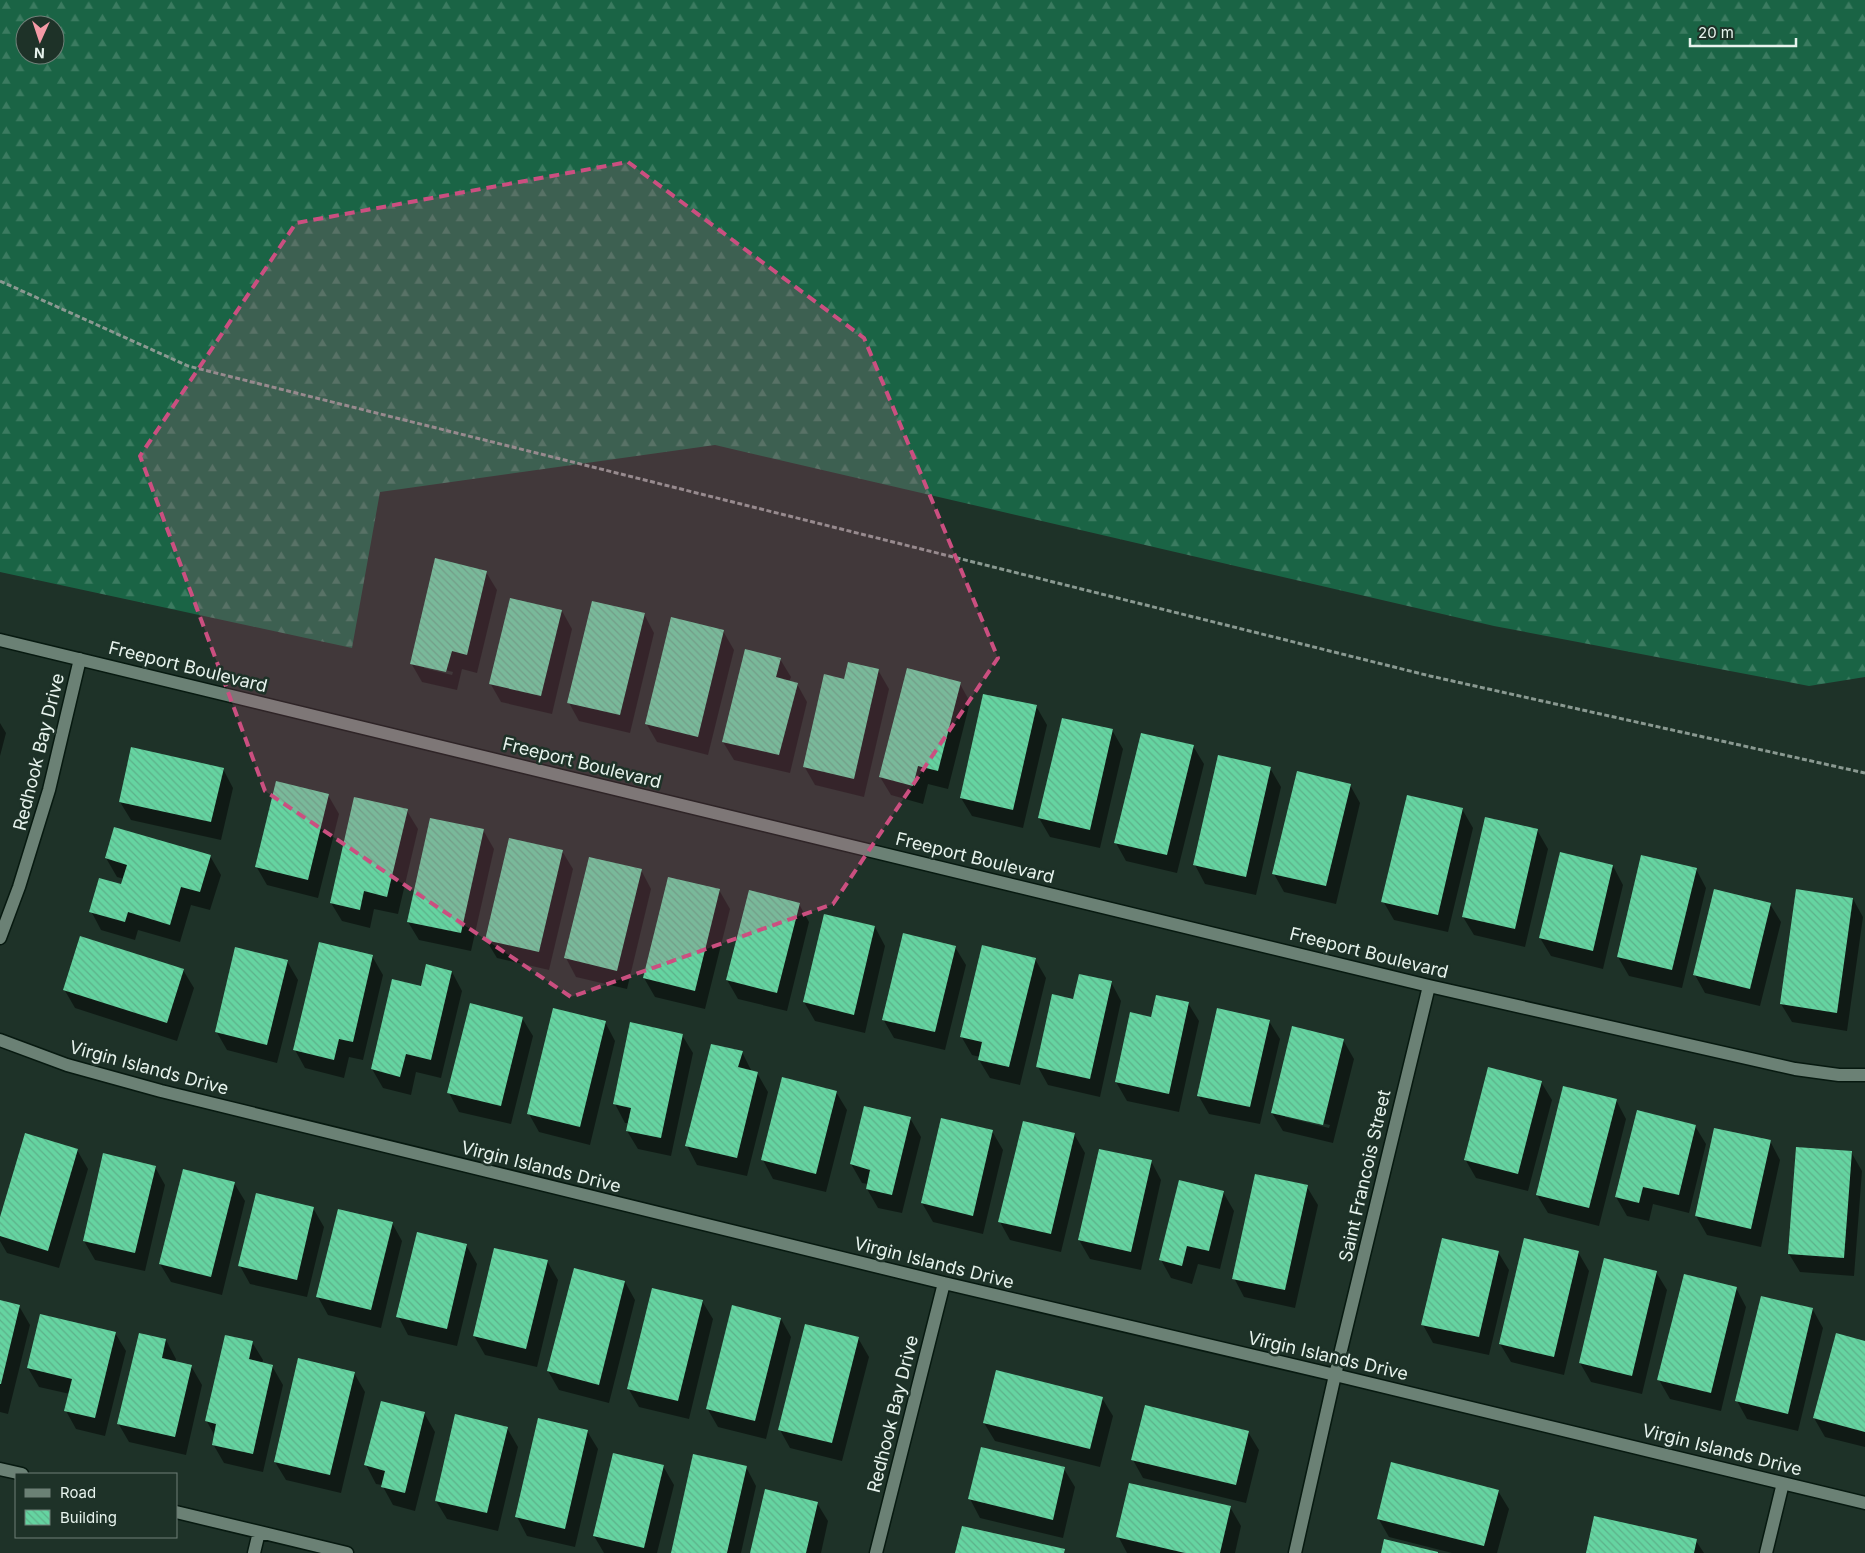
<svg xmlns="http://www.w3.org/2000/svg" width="1865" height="1553" viewBox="0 0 1865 1553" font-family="Inter,sans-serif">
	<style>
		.forest { fill: url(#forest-firs); fill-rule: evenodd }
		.shadow { fill: #0007; fill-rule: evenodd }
		.building { fill: url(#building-back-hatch) }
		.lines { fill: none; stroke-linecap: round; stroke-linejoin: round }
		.minor-casing { stroke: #071910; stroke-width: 15 }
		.path { stroke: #8a9991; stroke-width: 3; stroke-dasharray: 5 2.5; stroke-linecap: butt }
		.minor { stroke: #6b8175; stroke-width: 12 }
		.marked { fill: #cb4f80; fill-opacity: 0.2; stroke: #cb4f80; stroke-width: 4; stroke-dasharray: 10 6; stroke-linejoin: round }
		.labels { text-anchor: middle; stroke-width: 5; stroke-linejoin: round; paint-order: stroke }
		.street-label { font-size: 18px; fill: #e7f3ed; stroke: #1e3228 }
	</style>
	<defs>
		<pattern id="forest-firs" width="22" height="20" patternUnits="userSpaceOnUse" patternTransform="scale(1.25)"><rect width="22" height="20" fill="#1a6445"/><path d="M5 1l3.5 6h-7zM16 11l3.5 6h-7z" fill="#3b7b60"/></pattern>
		<pattern id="building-back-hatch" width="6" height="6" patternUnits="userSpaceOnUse" patternTransform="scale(1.25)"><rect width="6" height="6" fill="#65d4a1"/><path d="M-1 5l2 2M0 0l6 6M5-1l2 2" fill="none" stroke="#5db18a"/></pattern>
	</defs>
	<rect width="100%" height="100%" fill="#1e3228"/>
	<path class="forest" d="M0,0H1865V677L1809,686L1494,626L715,445L380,492L352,648L0,572ZM25,25H55V55H25Z"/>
	<path class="shadow" d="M486,572L497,590L477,673L462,669L457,690L422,682L411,663ZM424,665L453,672L452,675L424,668Z
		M562,611L572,629L552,714L501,702L490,683Z
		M644,614L654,633L630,733L579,721L569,703Z
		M723,631L734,650L708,755L657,742L646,723Z
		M780,659L791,677L789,682L797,684L807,702L790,773L734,760L723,742Z
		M878,670L889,689L864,797L815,785L804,766L845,680Z
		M960,684L970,702L948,789L928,784L923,804L891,795L880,777Z
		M1036,706L1047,725L1023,828L972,816L961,798Z
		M0,723L6,733L0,756Z
		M1112,730L1123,749L1100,848L1050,837L1039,818Z
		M1193,746L1204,764L1177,873L1126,861L1116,843Z
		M1270,768L1281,787L1256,895L1205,884L1195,865Z
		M223,769L233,788L221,840L131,820L120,802Z
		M1350,785L1360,803L1336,904L1284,892L1274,874Z
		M328,795L339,814L318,898L267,885L256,866Z
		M1462,809L1473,828L1448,932L1394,920L1383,901Z
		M407,811L418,829L398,914L374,909L370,928L342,921L331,903Z
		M483,830L494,849L471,951L419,940L408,922Z
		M1537,830L1548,849L1525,947L1474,935L1463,917Z
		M562,851L573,869L549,970L497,958L486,940Z
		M210,856L221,875L210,910L191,905L180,942L138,930L135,940L101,930L91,911L122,886L124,879L117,877L106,858Z
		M1642,857L1696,869L1706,888L1682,988L1629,976L1618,957Z
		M1613,866L1623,885L1603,969L1551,956L1540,938Z
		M641,870L651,889L627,989L576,977L566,958Z
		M719,890L730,909L705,1009L655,997L644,978Z
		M1853,899L1863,917L1847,1031L1792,1022L1781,1004Z
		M799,904L809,922L787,1011L738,999L727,980Z
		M1770,904L1781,922L1760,1006L1705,993L1695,975Z
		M875,927L885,946L865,1033L815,1021L804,1002Z
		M955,947L966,965L945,1050L894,1038L883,1019Z
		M372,956L383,975L363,1060L349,1057L344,1078L305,1068L295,1050Z
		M1035,959L1046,978L1020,1085L990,1078L979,1060L980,1057L972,1055L961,1036Z
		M287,961L298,980L277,1063L227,1050L216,1031Z
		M183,970L194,988L177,1041L75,1008L64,989Z
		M452,972L462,991L441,1078L416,1072L411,1095L383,1088L372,1069L422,988Z
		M1111,982L1121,1001L1100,1097L1048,1085L1038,1067L1074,1000Z
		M1188,1003L1199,1021L1179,1112L1127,1101L1116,1082L1152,1018Z
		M522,1018L533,1036L511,1124L459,1112L449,1093Z
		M1269,1021L1280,1039L1260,1124L1209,1114L1198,1095Z
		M605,1022L615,1041L590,1145L539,1132L529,1114Z
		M682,1035L693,1053L671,1156L638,1149L627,1131L629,1123H625L615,1104Z
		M1343,1040L1354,1059L1333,1143L1283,1131L1272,1113ZM1285,1115L1330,1125L1329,1128L1285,1117Z
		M742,1052L752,1072L757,1073L768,1092L747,1176L697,1165L687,1146Z
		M1541,1082L1552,1100L1528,1191L1476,1178L1465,1159Z
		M836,1092L847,1110L826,1192L773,1179L763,1160Z
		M1616,1100L1626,1119L1599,1226L1548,1213L1537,1195Z
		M910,1118L921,1137L902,1213L878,1208L867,1189L868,1184L862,1183L851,1164Z
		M1695,1126L1706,1144L1689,1213L1653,1204L1649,1221L1627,1216L1616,1197Z
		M992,1131L1003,1150L983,1234L933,1222L922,1203Z
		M1074,1134L1085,1153L1061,1252L1010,1240L1000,1222Z
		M1770,1141L1780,1160L1761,1247L1707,1235L1696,1216Z
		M77,1150L88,1169L59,1268L7,1253L0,1241V1222Z
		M1851,1152L1862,1171L1854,1276L1800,1272L1789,1254Z
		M1151,1161L1161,1180L1141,1270L1090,1259L1079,1240Z
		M155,1167L165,1185L145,1271L95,1260L84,1241Z
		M234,1183L245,1201L222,1295L171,1282L160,1264Z
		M1307,1187L1318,1205L1295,1308L1244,1297L1234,1278Z
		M1223,1192L1234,1211L1220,1269L1198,1264L1192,1284L1171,1278L1161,1260Z
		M313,1208L324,1227L307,1297L250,1284L240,1266Z
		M392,1223L402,1241L381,1328L328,1315L318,1297Z
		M466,1245L477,1264L457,1346L408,1335L398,1316Z
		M1498,1252L1509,1270L1489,1355L1433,1343L1423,1325Z
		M1578,1252L1589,1271L1564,1375L1511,1362L1500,1344Z
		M547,1261L558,1280L537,1367L485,1355L474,1336Z
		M1656,1272L1667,1290L1642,1394L1591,1382L1580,1363Z
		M625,1282L635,1300L609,1403L559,1390L548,1371Z
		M1736,1288L1746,1307L1721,1411L1670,1399L1659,1380Z
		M0,1301L19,1306L30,1325L8,1414L0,1412Z
		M702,1301L713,1319L689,1419L639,1407L628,1388Z
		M1813,1310L1823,1328L1798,1431L1747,1419L1737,1401Z
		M781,1319L791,1337L766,1439L718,1427L707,1408Z
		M115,1333L126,1351L105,1436L76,1429L66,1411L70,1394L39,1387L28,1368Z
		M858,1338L869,1357L842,1461L790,1448L780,1430Z
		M166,1340L176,1359L175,1362L191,1366L202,1385L186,1455L129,1442L118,1423Z
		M252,1342L263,1360L262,1364L272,1366L283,1385L263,1472L224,1463L213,1444L215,1436L206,1420Z
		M1865,1342V1447L1825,1437L1814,1418Z
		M354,1373L365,1392L341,1493L286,1480L275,1462Z
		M1102,1398L1113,1416L1100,1467L995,1441L984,1423Z
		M424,1413L435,1432L415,1511L393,1505L382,1485L376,1484L366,1465Z
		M507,1428L518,1447L498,1531L447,1519L436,1501Z
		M587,1431L598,1449L575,1547L527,1536L517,1517Z
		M1248,1432L1259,1450L1246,1503L1143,1478L1133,1460Z
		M663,1466L674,1485L657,1553H604L594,1536Z
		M746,1467L756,1486L741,1553H672Z
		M1064,1469L1075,1487L1063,1538L980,1518L970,1499Z
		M1498,1491L1509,1509L1497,1553H1452L1389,1537L1378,1518Z
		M817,1503L828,1521L821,1553H751Z
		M1230,1507L1241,1526L1235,1553H1127L1118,1536Z
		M1696,1541L1704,1553H1587Z"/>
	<path class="building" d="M435,558L487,571L467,655L452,651L446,672L410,664Z
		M510,598L562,610L541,696L489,684Z
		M592,601L645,613L620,715L567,703Z
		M671,617L724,630L698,737L645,724Z
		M745,649L781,658L776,677L798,683L779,755L722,742Z
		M848,662L879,669L854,779L803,767L824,674L844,679Z
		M907,668L961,682L938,771L918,766L913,786L879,777Z
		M983,694L1037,705L1013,810L960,798Z
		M1062,718L1113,729L1090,830L1038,818Z
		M1141,733L1194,745L1167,855L1114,843Z
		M131,747L224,768L211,822L119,802Z
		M1218,755L1271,767L1246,877L1193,865Z
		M1297,771L1351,784L1326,886L1272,874Z
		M276,781L329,794L308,880L255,867Z
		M1407,795L1463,808L1438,915L1381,902Z
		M354,797L408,809L387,897L364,891L360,910L330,903Z
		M1485,817L1538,829L1515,929L1462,917Z
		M430,818L484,829L461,933L407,922Z
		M114,827L211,855L200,892L181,887L170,925L128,912L125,922L89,912L99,878L121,884L127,865L105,858Z
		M509,838L563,850L539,952L485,940Z
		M1560,852L1613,865L1593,951L1539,938Z
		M1641,855L1697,868L1672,970L1617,957Z
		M589,857L642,869L617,971L564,958Z
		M668,877L720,889L695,991L643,978Z
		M1714,889L1771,903L1750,989L1693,975Z
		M1796,889L1853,898L1837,1013L1780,1004Z
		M749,890L800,903L777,993L726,980Z
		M824,914L875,926L854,1015L803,1002Z
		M903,933L956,946L935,1032L882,1020Z
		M80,936L184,969L167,1023L63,990Z
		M319,942L373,955L353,1042L339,1039L334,1060L293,1050Z
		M982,945L1036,958L1009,1067L978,1060L982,1042L960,1037Z
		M235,947L288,960L267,1045L215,1032Z
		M426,964L452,971L431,1060L406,1054L400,1077L371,1069L392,979L421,986Z
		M1079,974L1112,981L1090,1079L1036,1067L1052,994L1073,999Z
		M1156,995L1189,1002L1169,1094L1115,1082L1130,1012L1151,1017Z
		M470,1003L523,1017L501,1106L447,1093Z
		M553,1008L606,1021L580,1127L527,1114Z
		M1217,1008L1270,1020L1250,1107L1197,1096Z
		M630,1022L683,1034L661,1138L626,1131L631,1108L613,1104Z
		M1292,1026L1344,1039L1323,1125L1271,1113Z
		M711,1044L743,1051L738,1067L758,1072L737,1158L685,1146Z
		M1488,1067L1542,1081L1518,1174L1464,1160Z
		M782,1077L837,1091L816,1174L761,1160Z
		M1563,1086L1617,1099L1589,1208L1536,1195Z
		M864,1106L911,1117L892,1195L866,1189L870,1170L850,1164Z
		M1637,1110L1696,1125L1679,1195L1643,1187L1639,1203L1615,1197Z
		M941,1118L993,1130L973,1216L921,1203Z
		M1023,1121L1075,1133L1051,1234L998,1222Z
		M1714,1128L1771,1140L1751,1229L1695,1216Z
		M25,1133L78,1149L48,1251L0,1236V1217Z
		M1796,1147L1852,1151L1844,1258L1788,1254Z
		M1099,1149L1152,1160L1131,1252L1078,1240Z
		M103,1153L156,1166L135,1253L83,1241Z
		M183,1169L235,1182L211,1277L159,1264Z
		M1255,1174L1308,1185L1285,1290L1232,1279Z
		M1179,1180L1224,1191L1209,1251L1187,1246L1182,1266L1159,1260Z
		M256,1193L314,1207L297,1280L238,1266Z
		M338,1209L393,1222L371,1310L316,1297Z
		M417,1232L467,1244L447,1329L396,1317Z
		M1442,1238L1499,1251L1479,1337L1421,1325Z
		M1524,1238L1579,1251L1554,1357L1499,1344Z
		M494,1248L548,1260L526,1349L473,1336Z
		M1604,1258L1657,1271L1632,1376L1579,1363Z
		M574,1268L625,1281L599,1385L547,1371Z
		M1684,1274L1737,1287L1711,1393L1657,1380Z
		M652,1288L703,1300L678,1401L627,1389Z
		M1761,1296L1813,1308L1788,1414L1735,1401Z
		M0,1300L20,1305L1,1384H0Z
		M732,1305L781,1318L755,1421L706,1409Z
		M40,1314L116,1332L95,1418L64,1411L72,1379L27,1368Z
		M805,1324L859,1337L832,1443L778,1430Z
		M139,1333L166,1339L162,1358L192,1365L175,1437L117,1424Z
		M1836,1333L1865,1341V1432L1813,1418Z
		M225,1335L253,1341L249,1359L273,1365L253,1454L212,1445L216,1424L205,1421Z
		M298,1358L355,1372L330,1475L274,1462Z
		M996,1370L1103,1397L1090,1449L983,1423Z
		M381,1401L425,1412L405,1493L381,1487L385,1471L364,1465Z
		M1145,1405L1249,1431L1236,1485L1131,1460Z
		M455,1414L508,1427L487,1513L435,1501Z
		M538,1418L588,1430L565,1529L515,1517Z
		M981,1447L1065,1467L1053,1520L968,1499Z
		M613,1453L664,1465L644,1548L593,1536Z
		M693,1454L747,1466L727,1553H671Z
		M1391,1462L1499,1490L1484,1546L1377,1519Z
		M1129,1483L1231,1506L1220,1553H1185L1116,1537Z
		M765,1489L818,1502L806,1553H750Z
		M1594,1516L1697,1539L1694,1553H1586Z
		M962,1526L1065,1549L1064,1553H955Z
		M1384,1539L1438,1552V1553H1381Z"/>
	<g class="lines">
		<g class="minor-casing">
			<path id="minor" d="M0,640L1429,986L1795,1069L1839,1075H1865
				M0,938L19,887L49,790L80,659
				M0,1040L67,1065L161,1091L944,1283L1335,1375L1865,1503
				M0,1469L22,1474
				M176,1512L347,1553
				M254,1553L259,1532
				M876,1553L944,1283
				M1295,1553L1335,1375L1429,986
				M1766,1553L1783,1483"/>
		</g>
		<path class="path" d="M0,281L188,366L1430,676L1865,773"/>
		<use href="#minor" class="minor"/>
	</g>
	<path class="marked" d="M628,162L864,338L998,658L833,904L571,997L265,791L140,456L296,223Z"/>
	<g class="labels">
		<g class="street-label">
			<text transform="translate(188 667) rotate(14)" y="6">Freeport Boulevard</text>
			<text transform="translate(39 752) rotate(-76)" y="6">Redhook Bay Drive</text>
			<text transform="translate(582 763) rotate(14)" y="6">Freeport Boulevard</text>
			<text transform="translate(975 858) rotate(14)" y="6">Freeport Boulevard</text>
			<text transform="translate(1369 953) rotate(14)" y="6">Freeport Boulevard</text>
			<text transform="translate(149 1068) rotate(15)" y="6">Virgin Islands Drive</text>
			<text transform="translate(541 1167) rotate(14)" y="6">Virgin Islands Drive</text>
			<text transform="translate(1365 1176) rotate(-77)" y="6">Saint Francois Street</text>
			<text transform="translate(934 1263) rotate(14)" y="6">Virgin Islands Drive</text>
			<text transform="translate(1328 1356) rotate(13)" y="6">Virgin Islands Drive</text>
			<text transform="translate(893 1414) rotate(-76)" y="6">Redhook Bay Drive</text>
			<text transform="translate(1722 1450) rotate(14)" y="6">Virgin Islands Drive</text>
		</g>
	</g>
	<rect x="15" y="1473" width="162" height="65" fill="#1e3228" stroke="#6e7f77"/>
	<rect x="25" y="1489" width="25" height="8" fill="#6b8175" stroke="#6e7f77"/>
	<text x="60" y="1498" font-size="15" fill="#e7f3ed">Road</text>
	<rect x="25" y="1510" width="25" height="15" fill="url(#building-back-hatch)" stroke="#6e7f77"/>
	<text x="60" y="1523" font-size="15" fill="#e7f3ed">Building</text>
	<g transform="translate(40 40) rotate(183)"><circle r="24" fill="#1e3228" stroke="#6e7f77"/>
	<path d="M0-4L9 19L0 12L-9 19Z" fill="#f49aa6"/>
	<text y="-8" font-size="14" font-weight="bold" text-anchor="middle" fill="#e7f3ed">N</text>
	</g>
	<path d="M1690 38v8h106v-8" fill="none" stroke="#e7f3ed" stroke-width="2.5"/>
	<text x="1698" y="38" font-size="15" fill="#e7f3ed" stroke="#1e3228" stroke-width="4" paint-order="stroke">20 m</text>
</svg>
